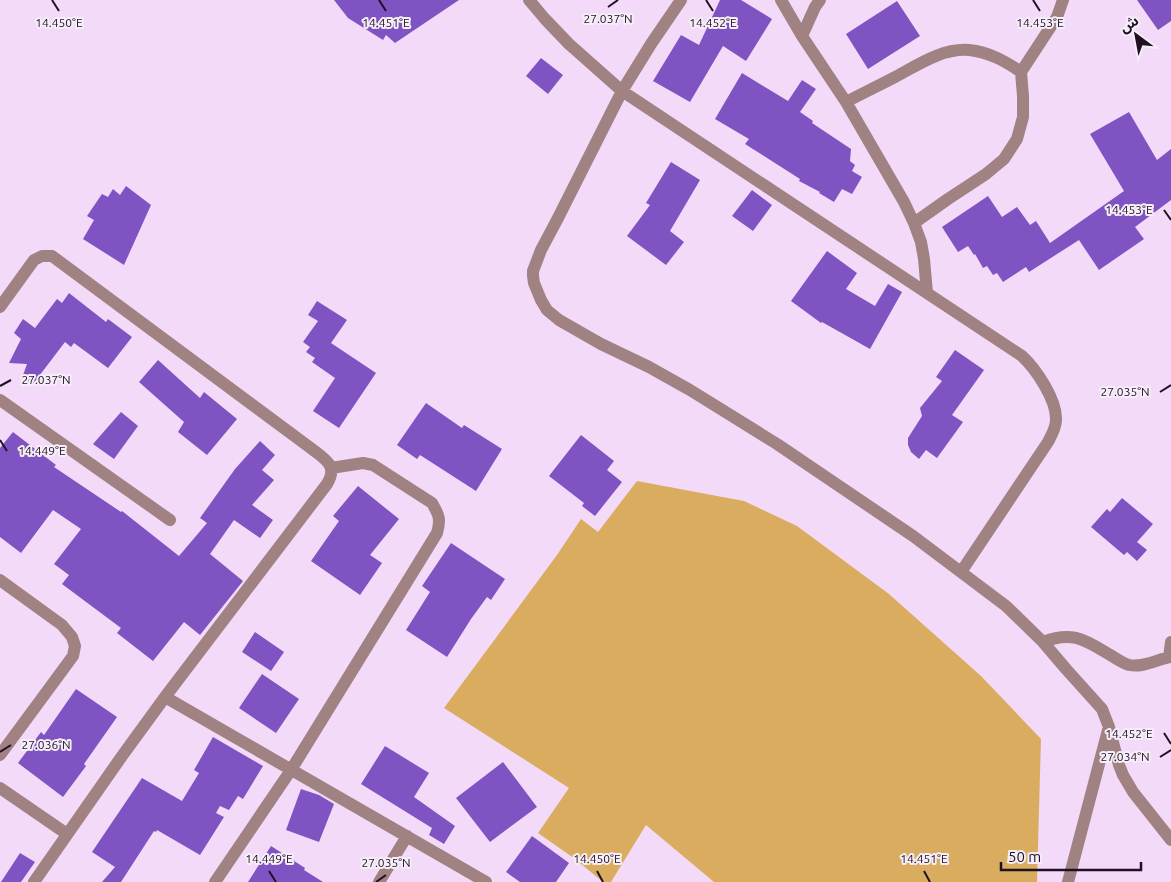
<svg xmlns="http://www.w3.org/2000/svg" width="1171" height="882" viewBox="0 0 1171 882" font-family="Ubuntu,'Noto Sans Arabic',sans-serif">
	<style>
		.green { fill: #daac60 }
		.building { fill: #8053c3 }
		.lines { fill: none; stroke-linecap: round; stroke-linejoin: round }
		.minor { stroke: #a08282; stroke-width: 12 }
		.ticks { fill: none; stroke: #1f1022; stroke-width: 2 }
		.ticks-label { font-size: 12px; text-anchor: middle; fill: #1f1022; stroke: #f6eef8; stroke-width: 4; stroke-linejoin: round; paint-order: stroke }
	</style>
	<rect width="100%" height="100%" fill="#f3daf9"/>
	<path class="green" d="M637,481L744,501L797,526L889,594L981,676L1041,739L1037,882H714L646,825L611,882H603L575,859L538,833L569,788L444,708L557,555L581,519L598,532Z"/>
	<path class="building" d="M334,0H459L395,43L386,35L383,40L348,18Z
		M720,0H741L772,19L746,61L723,46L690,102L653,81L681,35L699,45Z
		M1137,0H1171V21L1158,30Z
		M897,1L920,36L868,69L846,34Z
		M541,58L563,75L548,94L526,76Z
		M742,73L788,101L802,80L816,89L800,112L813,121L812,123L851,149L850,161L855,165L852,171L862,177L852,194L842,189L834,202L819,193L820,192L799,181L800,179L745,144L749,139L715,119Z
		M1129,112L1157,160L1171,149V200L1135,227L1144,239L1099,270L1079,240L1029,272L1026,267L1003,282L997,273L993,275L987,266L983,268L975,254L974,255L968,246L958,252L942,227L988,196L1002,217L1017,207L1030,225L1036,221L1050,243L1124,191L1090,134Z
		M671,162L700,180L670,231L684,242L666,265L627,236L650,205L646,203Z
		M126,186L151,205L124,265L83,239L94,220L87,216L102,194L108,197L113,189L120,195Z
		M752,190L772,205L753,231L732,216Z
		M827,251L857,273L846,289L875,306L888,284L902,292L870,349L822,322L821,323L791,301Z
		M69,293L106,322L108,319L132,337L108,368L74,343L71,347L65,342L33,384L22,378L27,364L9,363L21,339L14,333L23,319L35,328L57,299L62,303Z
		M317,301L347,320L331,343L376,373L339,428L313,411L335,378L312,362L315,358L306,352L310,347L303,342L318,321L308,315Z
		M955,350L984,370L952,415L963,422L937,458L926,450L919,459L911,452L908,445V438L922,416L920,408L942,381L936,377Z
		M158,360L200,398L204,392L237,419L207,455L178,432L184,422L139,382Z
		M426,403L462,428L464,425L502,449L476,491L420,455L417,459L397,445Z
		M121,412L138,426L114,459L93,444Z
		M13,432L56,465L54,467L121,512L122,511L179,556L207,523L200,518L235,469L260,441L275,455L262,470L274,480L252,505L273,520L260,538L234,520L210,554L243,581L200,635L184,622L153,661L117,633L121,628L62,584L69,575L54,564L81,529L53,510L21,553L0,537V448Z
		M581,435L614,461L607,470L622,482L595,516L582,506L584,503L549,476Z
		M358,486L399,519L370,555L382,563L360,595L311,561L339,521L333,516Z
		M1122,498L1153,524L1137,542L1147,550L1137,561L1127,552L1124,555L1091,527L1107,509L1110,512Z
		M451,543L505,579L491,600L487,597L471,619L447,657L406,630L430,592L422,586Z
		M255,632L284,652L271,671L242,652Z
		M262,674L299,699L276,733L239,708Z
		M76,689L117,717L84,764L86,766L63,797L18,763L41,732L44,735Z
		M213,737L263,766L243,799L238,796L229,810L220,806L216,813L224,817L200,855L157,830L156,832L154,831L121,882H102L115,867L92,852L142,778L182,801L199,773L194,770Z
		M385,746L429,773L414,797L455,826L444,844L429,835L432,828L361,784Z
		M503,762L537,807L490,842L456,798Z
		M301,789L319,795L334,804L319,842L286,830Z
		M532,836L569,863L556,882H520L506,872Z
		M271,846L305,868L304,870L323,882H248Z
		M20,853L35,862L21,882H1Z"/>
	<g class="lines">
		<path class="minor" d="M529,0L545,19L569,44L622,91L1022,356C1036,369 1057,400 1056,420C1056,428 1051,436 1048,442L961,572
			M681,0L651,44L622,91L558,218L541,250L533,271V276L534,283L541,300L547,310L559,320L601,344L649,367L690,390L777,444L913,536L1006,606L1043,642L1066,669L1102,709L1109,727L1119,765L1123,775L1133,792L1171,840
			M781,0L802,36L846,102L904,202L914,223L921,242L924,259L927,293
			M802,36L815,7L820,0
			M846,102C863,93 880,85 897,76C919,64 943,48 969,50C989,52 1005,61 1021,72
			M914,223L948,199L986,174L1004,159L1017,139L1023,117V96L1021,72L1057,17L1063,0
			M0,307L34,260L42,256H52L312,449C326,460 338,466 327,484L165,697L122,756L34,882
			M0,400L170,520
			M0,580L62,625L72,637L75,646L73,656L0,755
			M1043,642C1074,630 1086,641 1112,656C1117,659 1123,663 1129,665C1143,668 1158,659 1171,657
			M1169,657L1171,642
			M165,697L486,882
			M0,788L67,834
			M215,882L291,770L437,533C441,519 439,515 432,503L373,465L363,463L331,468
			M379,882L407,836
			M1068,882L1108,730"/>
	</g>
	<path class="ticks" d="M52,0L59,11M379,0L386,11M706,0L713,11M1033,0L1040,11M608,7L618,0M1164,210L1171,220M0,386L11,380M1160,392L1171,385M0,440L7,451M1164,733L1171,744M0,752L11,745M1160,757L1171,750M269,871L276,882M597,871L603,882M924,871L930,882M376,882L386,875"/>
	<g class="ticks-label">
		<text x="608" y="23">27.037°N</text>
		<text x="713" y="27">14.452°E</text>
		<text x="1040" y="27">14.453°E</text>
		<text x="59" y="27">14.450°E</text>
		<text x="386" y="27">14.451°E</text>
		<text x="1129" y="214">14.453°E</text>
		<text x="46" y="384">27.037°N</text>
		<text x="1125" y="396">27.035°N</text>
		<text x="42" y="455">14.449°E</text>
		<text x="1129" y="738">14.452°E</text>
		<text x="46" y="749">27.036°N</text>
		<text x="1125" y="761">27.034°N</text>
		<text x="269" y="863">14.449°E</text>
		<text x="597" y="863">14.450°E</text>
		<text x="924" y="863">14.451°E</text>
		<text x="386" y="867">27.035°N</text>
	</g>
	<g transform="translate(1136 35) rotate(328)" stroke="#f6eef8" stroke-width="4" paint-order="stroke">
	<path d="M0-4L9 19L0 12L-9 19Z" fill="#1f1022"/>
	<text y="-8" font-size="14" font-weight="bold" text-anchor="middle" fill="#1f1022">ش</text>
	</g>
	<path d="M1001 862v8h140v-8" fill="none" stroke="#1f1022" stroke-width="2.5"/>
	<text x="1008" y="862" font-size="15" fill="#1f1022" stroke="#f6eef8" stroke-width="4" paint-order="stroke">50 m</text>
</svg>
